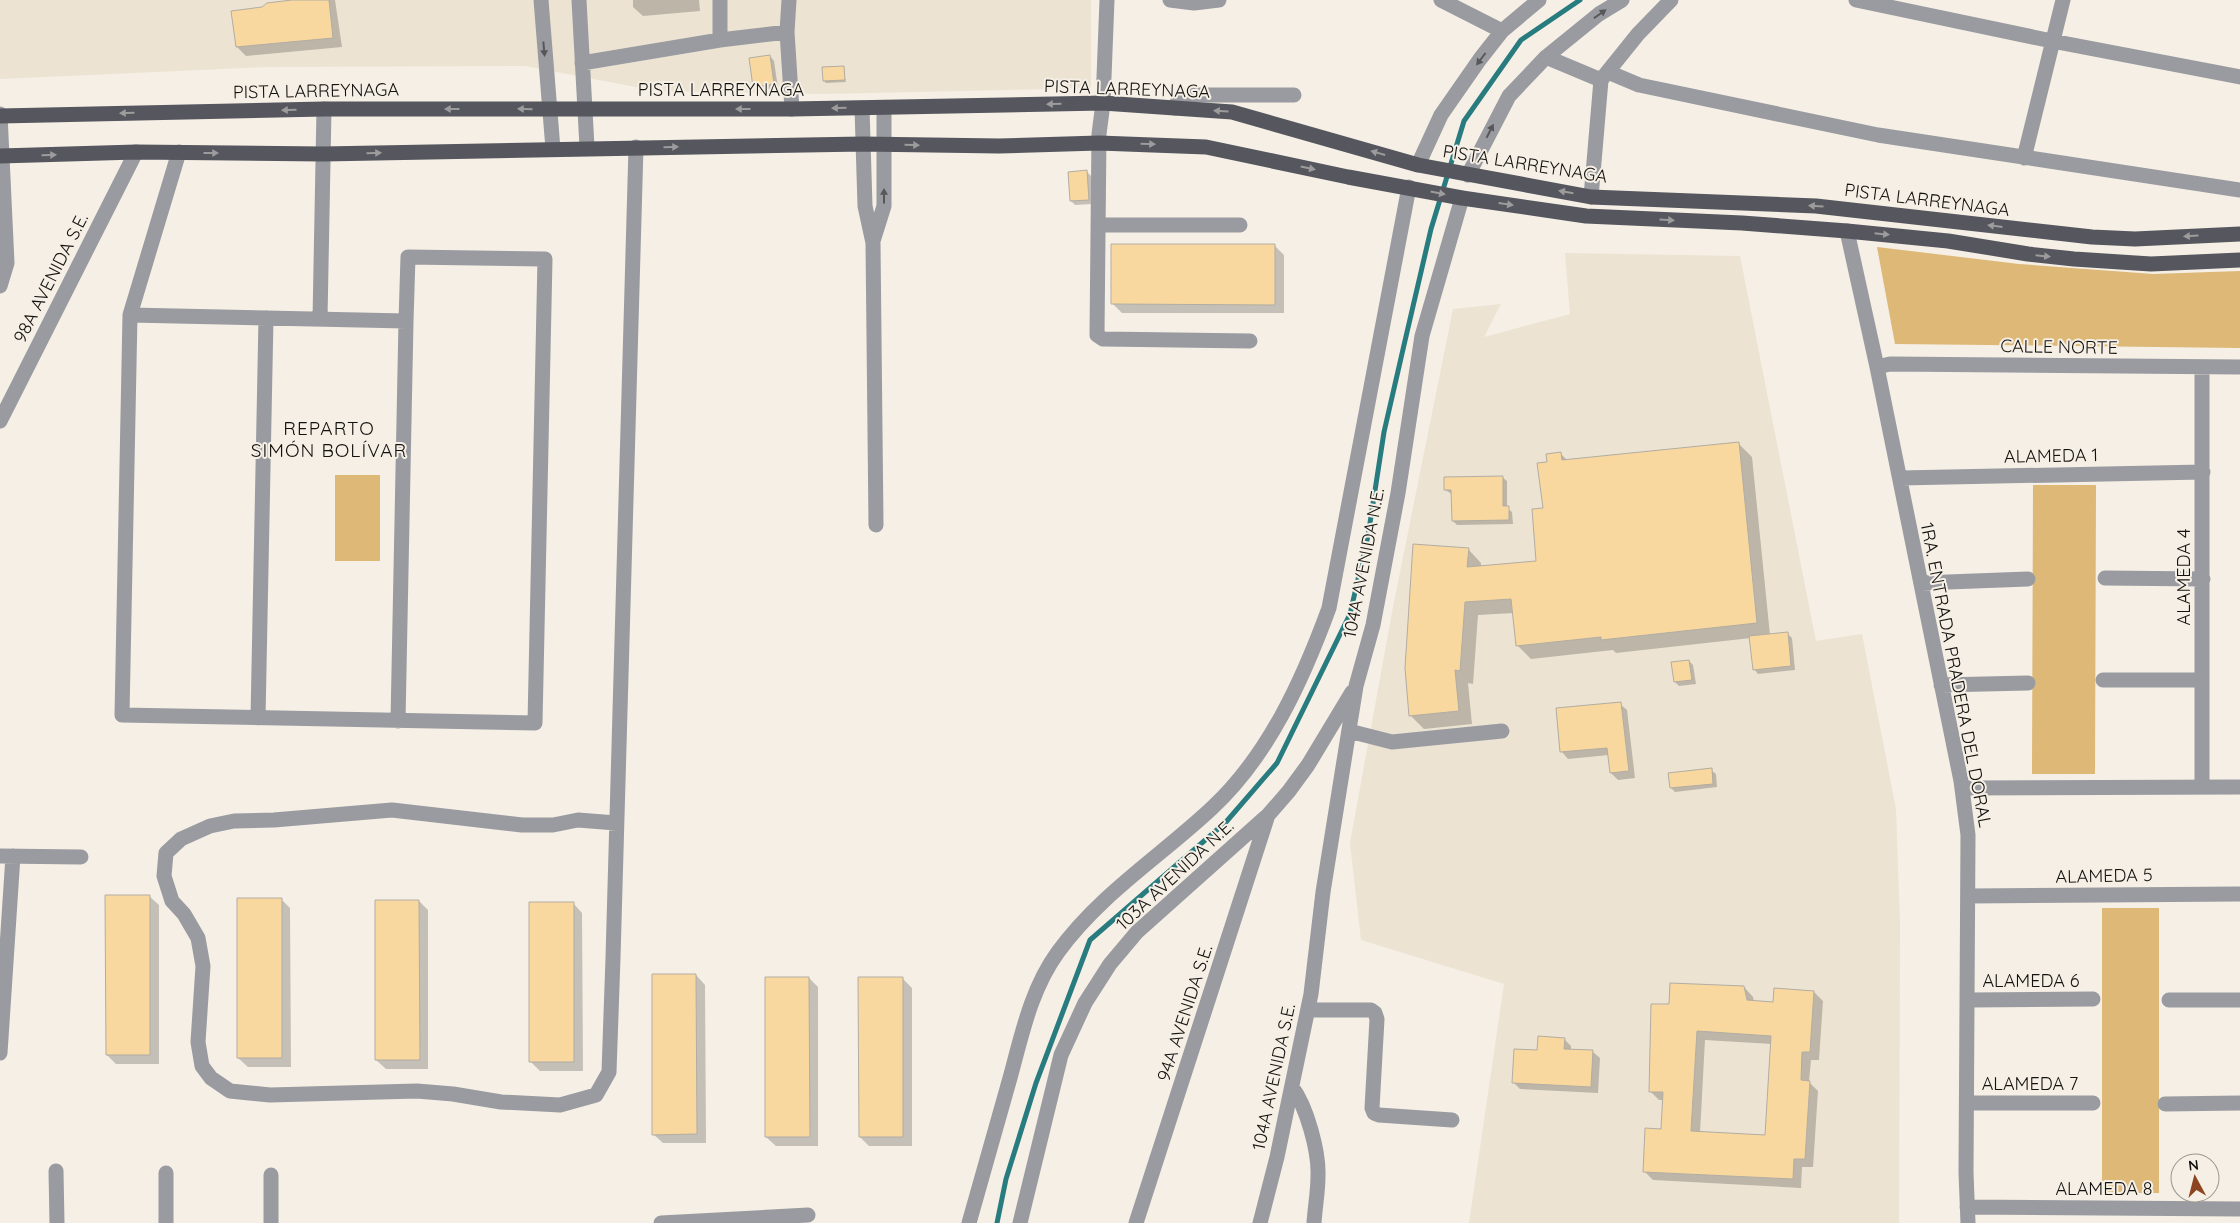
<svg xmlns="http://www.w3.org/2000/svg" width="2240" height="1223" viewBox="0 0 2240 1223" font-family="Quicksand,sans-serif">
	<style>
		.built { fill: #ece3d2 }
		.green { fill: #ddb876 }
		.shadow { fill: #0003; fill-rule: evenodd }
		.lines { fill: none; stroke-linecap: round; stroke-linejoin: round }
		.stream { stroke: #287c7f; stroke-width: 5 }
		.building { fill: #f8d89e; stroke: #b2ada3; fill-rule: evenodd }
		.minor { stroke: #9a9ba0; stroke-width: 15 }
		.major { stroke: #55565e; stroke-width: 15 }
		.oneway { fill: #575658 }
		.oneway2 { fill: #9d9b9b }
		.labels { text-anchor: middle; stroke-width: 4; stroke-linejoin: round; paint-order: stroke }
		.street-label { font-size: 18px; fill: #14120f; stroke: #f5efe5 }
		.neighbourhood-label { font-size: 19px; letter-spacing: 1px; fill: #14120f; stroke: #f5efe5 }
	</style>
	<rect width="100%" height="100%" fill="#f5efe5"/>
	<path class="built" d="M0,0H1091V88L824,94L657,91L525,66L266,67L0,79Z
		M1565,253L1740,256L1816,641L1862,634L1896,809L1900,924L1899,1223H1469L1504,984L1361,940L1350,843L1393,607L1453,309L1501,304L1484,337L1570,314Z"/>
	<path class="green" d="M1877,247L2019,264L2153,274L2240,271V348L1895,344Z
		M335,475H380V561H335Z
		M2033,485H2096L2095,774H2032Z
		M2102,908H2159V1193H2102Z"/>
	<path class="shadow" d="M304,0H335L342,47L246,56L237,47Z
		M633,0H699L700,11L643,16L633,7Z
		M770,56L774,61L778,88L758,91L754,86Z
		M843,68L846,82L826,83L824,81Z
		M1087,172L1091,176L1092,204L1075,205L1071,201Z
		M1275,246L1284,255V313H1122L1112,303Z
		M1739,444L1752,457L1770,635L1787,633L1792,638L1795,670L1758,674L1754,669L1751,638L1616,653L1613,650L1531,659L1517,645L1514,613L1478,615L1473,684L1468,683L1472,724L1424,729L1410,715L1468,549L1481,563V567L1538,562L1549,463L1561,454L1568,461Z
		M1502,477L1507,481V508L1512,512L1513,524L1457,525L1453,521L1452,494L1445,490Z
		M1689,661L1693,665L1696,684L1679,686L1675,682Z
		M1620,704L1627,710L1635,778L1618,780L1611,773L1609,755L1568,759L1562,752Z
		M1711,770L1716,774L1717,787L1675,792L1671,788Z
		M149,896L159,905V1064H116L107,1055Z
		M281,899L290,908L291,1067H248L238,1058Z
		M419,901L428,910V1069H386L376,1060Z
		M573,903L582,913L583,1071H540L531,1062Z
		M696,975L705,985L706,1143H663L653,1134Z
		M809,978L818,987V1146H776L766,1137Z
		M902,978L912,988V1146H869L860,1137Z
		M1744,987L1753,997L1754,1002L1774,1003L1814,992L1823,1001L1819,1060H1811L1809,1082L1818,1091L1813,1167H1802L1801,1188L1653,1180L1644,1171L1662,1130L1664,1100H1659L1650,1091L1670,1006ZM1705,1040L1772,1044L1766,1136L1700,1133Z
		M1564,1039L1571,1046V1050L1593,1052L1600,1058L1598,1093L1520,1089L1513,1082L1538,1051Z"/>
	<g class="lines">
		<path class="stream" d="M997,1223L1006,1179L1036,1083L1090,940L1226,822L1277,763L1350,614L1368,536L1384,432L1404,345L1431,229L1464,121L1521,40L1580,0"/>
	</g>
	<path class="building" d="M292,0H329L333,38L236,47L231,11L262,7L267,3Z
		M770,55L774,84L753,87L749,58Z
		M844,66L845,80L823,81L822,67Z
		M1087,170L1089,200L1070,201L1068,172Z
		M1111,244H1275V305L1111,304Z
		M1739,442L1757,623L1601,640V637L1516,646L1511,599L1465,602L1460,671L1455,670L1459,711L1409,716L1405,668L1413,544L1469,548L1467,567L1536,561L1532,509L1543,508L1537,463L1547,462L1546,454L1561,452L1562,460Z
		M1503,476V506H1509V520L1452,521L1451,490H1444V477Z
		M1788,632L1791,666L1753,670L1749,636Z
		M1689,660L1692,680L1674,682L1671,662Z
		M1621,702L1629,771L1610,773L1607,748L1560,752L1556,708Z
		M1712,768L1713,784L1670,788L1668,773Z
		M105,895H150V1055H106Z
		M237,898H282V1058H237Z
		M375,900H419L420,1060H375Z
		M529,902H574V1062H529Z
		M652,974H696L697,1134L652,1135Z
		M765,977H809L810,1137H765Z
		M858,977H903V1137H859Z
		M1670,983L1744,986L1747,1000L1773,1002L1774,988L1814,991L1810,1052H1802L1801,1080L1810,1081L1805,1159H1794L1793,1179L1643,1172L1645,1128L1661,1129L1663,1092H1649L1651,1004H1669ZM1697,1031L1771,1036L1765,1135L1691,1131Z
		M1538,1036L1565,1038L1564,1049L1593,1050L1591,1087L1512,1083L1514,1049L1537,1050Z"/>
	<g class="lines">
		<path class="minor" d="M541,0L553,149
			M579,0L587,147
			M720,0V40
			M789,0L787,32L792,109
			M1107,0L1103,103L1099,134L1097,335L1103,339L1250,341
			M1170,0L1194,3L1219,0
			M1441,0L1502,31
			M1856,0L2052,41L2240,77
			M1546,57L1601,80
			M582,63L720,40L787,32
			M1608,72L1639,85L1878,135L2240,190
			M862,108L865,206L873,243L876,525
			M1175,108L1179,98L1190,95H1294
			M0,114L7,263L0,286
			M2024,158L2063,0
			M1418,165L1441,115L1480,59L1502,31L1539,0
			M1468,175L1509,96L1546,57L1599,14L1622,0
			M1591,197L1601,80L1638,34L1671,0
			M1098,225H1240
			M1847,231L1877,367L1961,781L1968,835L1966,1173L1968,1223
			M873,241L884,206V108
			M130,315L406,321L408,257L545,259L535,723L122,715L130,315L179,152
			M320,319L324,109
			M1877,367L1890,364L2240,367
			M0,421L136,152
			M1900,478L2203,472
			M2105,578L2203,579
			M1921,583L2028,579
			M2103,680H2202
			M1941,685L2028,683
			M258,718L266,318
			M398,721L406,321
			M1349,731L1392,742L1502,731
			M2202,786V367
			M1962,788L2240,787
			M616,823L578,820L553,825H522L392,810L274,820L234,821L210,826L181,839L166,853L164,876L172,901L184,914L198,938L203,966L198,1042L202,1066L211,1078L230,1091L270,1095L417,1091L453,1094L501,1102L560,1105L596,1095L609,1072L613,958L636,147
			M0,856L81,857
			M1968,896L2240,894
			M1968,1000L2093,999
			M2169,1000H2240
			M1308,1010H1371L1375,1013L1377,1019L1372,1108L1374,1113L1379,1115L1452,1120
			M0,1053L13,856
			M1292,1087C1307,1107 1319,1152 1318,1176C1318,1192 1315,1207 1314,1223
			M1967,1103H2093
			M2165,1104L2240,1103
			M56,1171L57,1223
			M166,1173V1223
			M271,1175V1223
			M1967,1207L2240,1209
			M661,1223L808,1215
			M969,1223C983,1175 996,1126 1010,1078C1022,1034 1031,989 1058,952C1100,894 1161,856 1212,808C1269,755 1303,679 1329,608L1409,187
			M1020,1223L1061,1055L1085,1003L1110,964L1137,932L1269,814L1289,791L1308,765L1352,692
			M1136,1223L1268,815
			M1260,1223L1277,1157L1311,994L1323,892L1356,686L1373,625L1398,493L1422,336L1462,198"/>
		<path class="major" d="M0,116L324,109H792L1103,103L1232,112L1418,165L1591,197L1816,206L2092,237L2135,239L2240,234
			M0,156L136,152L323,154L863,144L999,146L1099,143L1206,147L1348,177L1462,198L1586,216L1742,223L1847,231L1948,241L2028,254L2074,259L2151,264L2240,260"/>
	</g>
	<defs><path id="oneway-solid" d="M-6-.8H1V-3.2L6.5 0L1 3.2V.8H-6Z" transform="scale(1.25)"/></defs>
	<g class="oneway">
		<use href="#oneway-solid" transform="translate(1600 14) rotate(-35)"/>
		<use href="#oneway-solid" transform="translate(544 49) rotate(85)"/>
		<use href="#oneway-solid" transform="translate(1481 59) rotate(127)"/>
		<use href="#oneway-solid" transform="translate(1490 131) rotate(-63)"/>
		<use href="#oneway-solid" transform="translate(884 196) rotate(-90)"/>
	</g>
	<g class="oneway2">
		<use href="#oneway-solid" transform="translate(1054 104) rotate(179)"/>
		<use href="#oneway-solid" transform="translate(839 108) rotate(179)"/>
		<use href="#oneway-solid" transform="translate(452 109) rotate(180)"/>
		<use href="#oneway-solid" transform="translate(525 109) rotate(-179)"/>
		<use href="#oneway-solid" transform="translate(743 109) rotate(180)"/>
		<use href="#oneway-solid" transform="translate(289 110) rotate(179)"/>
		<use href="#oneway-solid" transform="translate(1221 111) rotate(-176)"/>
		<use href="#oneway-solid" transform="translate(127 113) rotate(179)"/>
		<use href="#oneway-solid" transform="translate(1148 144) rotate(2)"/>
		<use href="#oneway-solid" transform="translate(912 145) rotate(1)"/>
		<use href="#oneway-solid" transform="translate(671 147) rotate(-1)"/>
		<use href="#oneway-solid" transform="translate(211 153)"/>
		<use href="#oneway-solid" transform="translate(374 153) rotate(-1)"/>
		<use href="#oneway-solid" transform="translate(1378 153) rotate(-164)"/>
		<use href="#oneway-solid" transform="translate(49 155) rotate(-2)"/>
		<use href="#oneway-solid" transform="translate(1308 168) rotate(12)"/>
		<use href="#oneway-solid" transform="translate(1566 192) rotate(-170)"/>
		<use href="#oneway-solid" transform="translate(1438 193) rotate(11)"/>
		<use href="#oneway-solid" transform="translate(1506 204) rotate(8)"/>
		<use href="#oneway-solid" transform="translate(1816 206) rotate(-176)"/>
		<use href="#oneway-solid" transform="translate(1667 220) rotate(3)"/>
		<use href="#oneway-solid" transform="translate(1995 226) rotate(-173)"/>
		<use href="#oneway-solid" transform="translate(1882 234) rotate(6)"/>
		<use href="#oneway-solid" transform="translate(2191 236) rotate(177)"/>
		<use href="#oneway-solid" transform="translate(2043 256) rotate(6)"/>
	</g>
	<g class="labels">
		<g class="street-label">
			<text transform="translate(1127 89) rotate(2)" y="6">PISTA LARREYNAGA</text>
			<text x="721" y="96">PISTA LARREYNAGA</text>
			<text transform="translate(316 91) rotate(-1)" y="6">PISTA LARREYNAGA</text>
			<text transform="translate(1525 164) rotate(9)" y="6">PISTA LARREYNAGA</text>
			<text transform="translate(1927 200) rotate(7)" y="6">PISTA LARREYNAGA</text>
			<text transform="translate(51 278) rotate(-63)" y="6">98A AVENIDA S.E.</text>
			<text transform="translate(2059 347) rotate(1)" y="6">CALLE NORTE</text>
			<text transform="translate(2051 456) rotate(-1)" y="6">ALAMEDA 1</text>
			<text transform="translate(1364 563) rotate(-79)" y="6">104A AVENIDA N.E.</text>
			<text transform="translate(2184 577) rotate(-90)" y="6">ALAMEDA 4</text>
			<text transform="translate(1956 675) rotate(79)" y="6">1RA. ENTRADA PRADERA DEL DORAL</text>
			<text transform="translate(1175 875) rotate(-43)" y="6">103A AVENIDA N.E.</text>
			<text transform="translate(2104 876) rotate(-1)" y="6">ALAMEDA 5</text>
			<text x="2031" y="987">ALAMEDA 6</text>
			<text transform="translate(1185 1013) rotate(-72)" y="6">94A AVENIDA S.E.</text>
			<text transform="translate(1274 1077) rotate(-78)" y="6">104A AVENIDA S.E.</text>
			<text x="2030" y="1090">ALAMEDA 7</text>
			<text x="2104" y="1195">ALAMEDA 8</text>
		</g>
		<g class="neighbourhood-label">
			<text x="329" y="435">REPARTO<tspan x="329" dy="22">SIMÓN BOLÍVAR</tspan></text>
		</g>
	</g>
	<g transform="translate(2195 1178) rotate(353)"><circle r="24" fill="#f5efe5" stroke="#9b978f"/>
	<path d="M0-4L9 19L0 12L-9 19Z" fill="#8c4520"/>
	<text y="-8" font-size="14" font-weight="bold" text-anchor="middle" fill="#14120f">N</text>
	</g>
</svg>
